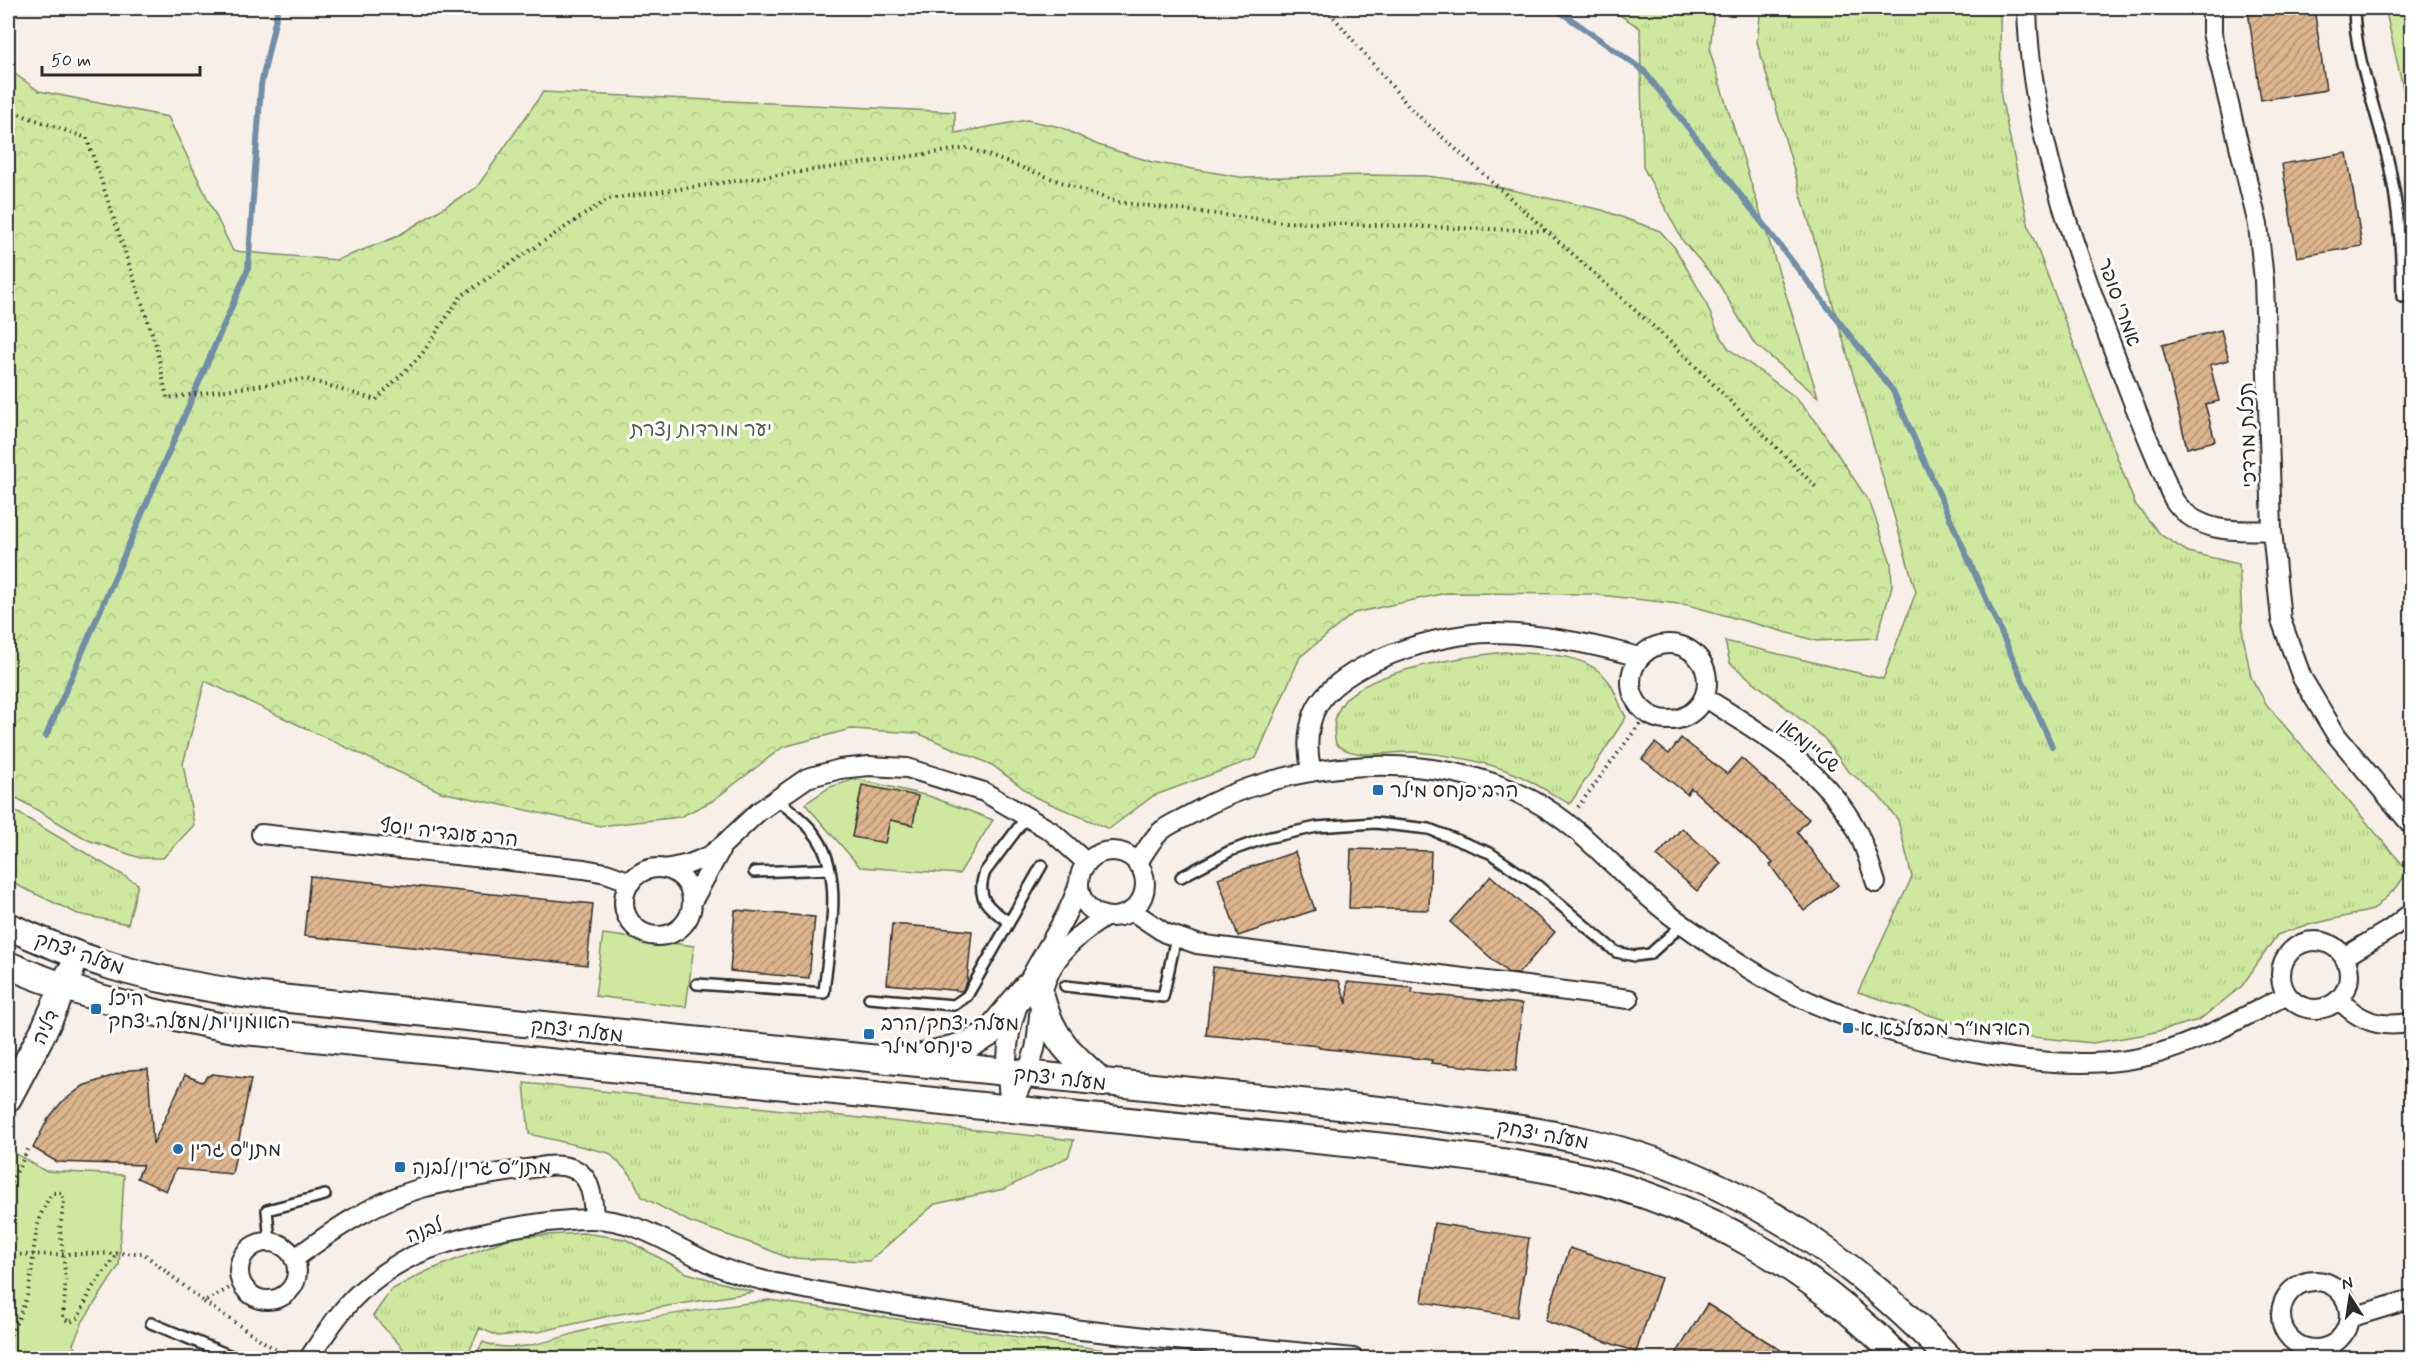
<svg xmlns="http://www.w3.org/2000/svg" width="2419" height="1366" viewBox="0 0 2419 1366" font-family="Mynerve,'Playpen Sans Hebrew',sans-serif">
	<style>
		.grass { fill: url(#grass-tufts); stroke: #7c8a65; stroke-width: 1.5 }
		.forest { fill: url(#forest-crowns); stroke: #7c8a65; stroke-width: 1.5 }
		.green { fill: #cee99f; stroke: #7c8a65; stroke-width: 1.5 }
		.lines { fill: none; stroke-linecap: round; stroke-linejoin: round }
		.stream { stroke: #6f8ea7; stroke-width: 6 }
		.building { fill: url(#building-hatch); stroke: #2b2b2b; stroke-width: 1.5 }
		.lane-casing { stroke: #2b2b2b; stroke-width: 14 }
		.street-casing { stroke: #2b2b2b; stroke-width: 22 }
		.secondary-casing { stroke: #2b2b2b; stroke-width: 30 }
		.path { stroke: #2b2b2b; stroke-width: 4; stroke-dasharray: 1.5 4.5; stroke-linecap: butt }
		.lane { stroke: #fff; stroke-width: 9 }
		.street { stroke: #fff; stroke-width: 18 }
		.secondary { stroke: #fff; stroke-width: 26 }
		.poi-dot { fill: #1f6fb2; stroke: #fff; stroke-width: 2 }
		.labels { text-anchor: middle; stroke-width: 6; stroke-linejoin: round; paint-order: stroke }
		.street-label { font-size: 20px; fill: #2b2b2b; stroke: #fff }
		.park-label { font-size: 20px; fill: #545a48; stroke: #fff }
		.poi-label { font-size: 20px; fill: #2b2b2b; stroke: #fff; text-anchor: start }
	</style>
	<defs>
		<pattern id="grass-tufts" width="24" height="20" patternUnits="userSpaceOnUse" patternTransform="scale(1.5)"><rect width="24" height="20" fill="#cee99f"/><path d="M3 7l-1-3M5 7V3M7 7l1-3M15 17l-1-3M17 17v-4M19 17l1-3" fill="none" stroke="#b1c889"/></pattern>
		<pattern id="forest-crowns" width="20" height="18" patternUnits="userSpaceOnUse" patternTransform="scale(1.5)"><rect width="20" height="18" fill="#cee99f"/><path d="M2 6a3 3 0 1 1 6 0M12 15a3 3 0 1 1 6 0" fill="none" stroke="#b1c889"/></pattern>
		<pattern id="building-hatch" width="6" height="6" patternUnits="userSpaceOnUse" patternTransform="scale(1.5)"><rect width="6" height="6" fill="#ddb58e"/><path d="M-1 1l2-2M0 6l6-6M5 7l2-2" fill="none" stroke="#b39374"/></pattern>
	</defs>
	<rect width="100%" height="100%" fill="#f8f0e8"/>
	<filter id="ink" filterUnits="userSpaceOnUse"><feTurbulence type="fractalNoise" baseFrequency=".0167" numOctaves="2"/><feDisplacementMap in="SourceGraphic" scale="12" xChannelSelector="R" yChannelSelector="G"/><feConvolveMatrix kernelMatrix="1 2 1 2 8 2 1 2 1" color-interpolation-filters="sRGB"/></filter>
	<g filter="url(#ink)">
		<path class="grass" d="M1609,8H1714L1710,52L1818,397L1754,343L1717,281L1683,241L1643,167L1640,28Z
			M1761,8H2000L2001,97L2029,227L2135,504L2161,535L2188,552L2239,564L2243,636L2251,677L2267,705L2408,871L2397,887L2373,910L2300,927L2277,935L2242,986L2199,1020L2147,1034L2093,1043L1982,1032L1858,992L1912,877L1898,820L1878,795L1847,770L1824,738L1730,663L1725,641L1883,679L1916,592L1757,42Z
			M1504,652C1539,655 1587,650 1610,683C1616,693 1620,707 1626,717L1570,804C1554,795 1538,785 1522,777C1490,762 1451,755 1415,752C1391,751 1354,761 1336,744C1332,728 1335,712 1345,700C1373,669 1464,657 1504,652Z
			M8,807L138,884L128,924L78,914L8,881Z
			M524,1083L1074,1140L1068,1157L1004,1189L935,1204L869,1261L788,1258L762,1247L690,1222L642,1197L631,1175L609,1153L529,1134Z
			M583,1233L625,1239L687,1273L754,1292L613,1315L538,1332L498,1336L480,1328L466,1358H412L373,1316L391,1290L425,1272L512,1237Z"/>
		<path class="forest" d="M8,69L39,91L168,117L233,251L337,260L396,237L477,187L543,92L955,112V133L1027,120L1060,127L1098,145L1152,162L1246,178L1366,175L1427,176L1480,183L1602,210L1660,231L1675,248L1704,298L1718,332L1729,349L1794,396L1815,420L1870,503L1891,563L1892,586L1877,638L1817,641L1688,605L1591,594L1446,593L1354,613L1300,657L1256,758L1153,796L1109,829L1035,797L992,765L917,733L851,729L783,747L712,801L680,817L600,826L441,792L205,681L183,764L194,825L163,858H140L88,840L8,793Z
			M769,1300L1159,1358H474L483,1342C521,1358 568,1332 607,1325C661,1315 715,1308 769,1300Z"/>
		<path class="green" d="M2385,8H2411V124Z
			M856,779L929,796L993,820L959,874L860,867L805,804L830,787Z
			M603,934L694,946L686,1007L595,996Z
			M8,1149L45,1171L124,1175L119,1266L83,1321L73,1344L82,1358H8Z"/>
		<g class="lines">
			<path class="stream" d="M1555,8L1644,71L1893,391L2052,746
				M46,736L248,269L261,85L278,8"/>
		</g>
		<path class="building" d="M2273,8H2314L2326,90L2261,100L2248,11Z
			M2347,153L2362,246L2297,257L2282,164Z
			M2221,330L2229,360L2210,365L2219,401L2205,404L2215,441L2187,448L2162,345Z
			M1681,738L1727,774L1741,758L1809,819L1797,832L1838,885L1804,911L1770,865L1773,863L1691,788L1687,794L1642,759L1655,743L1669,754Z
			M862,785L918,796L913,825L890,820L885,843L852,837Z
			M1682,828L1721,863L1697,891L1657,856Z
			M1351,849L1431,851L1429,910L1349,908Z
			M1295,852L1315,910L1238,936L1218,878Z
			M310,876L593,904L587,965L304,936Z
			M1491,876L1555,932L1518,974L1507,972L1450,922Z
			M735,910L815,917L809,978L730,971Z
			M892,924L972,931L967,982L962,991L887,984Z
			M1213,967L1339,981L1347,1004V982L1413,988L1412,993L1522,1004L1516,1071L1431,1063L1432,1060L1319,1048V1046L1206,1035Z
			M148,1069L153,1144L185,1075L202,1082L208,1076L213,1074L251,1079L232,1174L176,1169L166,1191L137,1178L143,1165L57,1162L33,1148L48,1119L61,1103L83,1086L129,1070Z
			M1434,1223L1529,1238L1517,1317L1422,1302Z
			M1570,1248L1661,1278L1636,1352L1545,1321Z
			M1707,1304L1795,1359H1673Z"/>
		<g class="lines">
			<g class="lane-casing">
				<path id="lane" d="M2354,8C2355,62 2379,115 2390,169C2399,211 2402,254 2402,297
					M754,872L830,869
					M1181,877L1230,851L1266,838L1317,827L1375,823L1429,829L1490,853L1538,886L1616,952L1635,956L1650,954L1683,924
					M1008,921C988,908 975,898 985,872L1027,816
					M697,984L824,993C828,945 847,873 813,832C803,819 789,809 776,799
					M1065,986L1163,997L1176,937
					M869,998L954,1005L967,996L1042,865
					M270,1242L267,1210L325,1195
					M151,1323L236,1358"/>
			</g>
			<g class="street-casing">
				<path id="street" d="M2027,8C2030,141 2082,266 2128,389C2139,418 2151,446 2163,474C2167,483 2170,495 2176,503C2200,534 2237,531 2272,530
					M2212,8V33L2258,225L2264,280L2272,530L2281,620L2302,678L2337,736L2412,826
					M1631 682a38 38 0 1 1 76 0a38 38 0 1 1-76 0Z
					M1704,697C1761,733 1822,767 1855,827C1865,845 1870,865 1876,883
					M1311,772C1308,751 1306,734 1314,713C1333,663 1445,631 1495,633C1544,634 1592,644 1639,657
					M261,834L584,869L606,873L631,882
					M1079 884a33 33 0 1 1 66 0a33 33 0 1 1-66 0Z
					M1137,864C1144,854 1151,840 1160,832C1168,824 1183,819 1193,813C1286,759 1435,747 1532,800C1587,829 1624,882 1674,918C1720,951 1769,985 1822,1007C1910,1044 2066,1081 2159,1053C2204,1040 2245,1016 2287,995
					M624 902a34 34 0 1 1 68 0a34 34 0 1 1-68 0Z
					M665,869L689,864L709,856L724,844L758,812L807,778L840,769L869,766L907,768L984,792L1051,831L1087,863
					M692,902L720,851
					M1132,911L1165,933L1197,944L1629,999
					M2281 975a34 34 0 1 1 68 0a34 34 0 1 1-68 0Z
					M2344,957L2389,930L2412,912
					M2339,999C2359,1022 2382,1029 2412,1022
					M1010,1109C1006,1073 1004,1043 1017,1008C1032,964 1065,928 1079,883
					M1010,1109C1020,1089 1029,1070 1035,1049C1038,1035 1038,1021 1040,1007C1044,964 1071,939 1105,917
					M239 1271a29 29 0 1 1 58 0a29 29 0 1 1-58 0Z
					M294,1259C333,1230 375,1201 422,1188C462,1177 505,1173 545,1166C586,1162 593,1183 594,1219
					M2281 1315a34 34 0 1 1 68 0a34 34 0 1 1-68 0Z
					M2349,1318L2412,1299
					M309,1358C324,1336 340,1310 360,1292C373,1280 390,1268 405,1260C449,1236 540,1220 589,1219C638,1218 676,1249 719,1267C747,1278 780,1284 811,1290C989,1325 1172,1339 1353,1358"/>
			</g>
			<g class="secondary-casing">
				<path id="secondary" d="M8,926C41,941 75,955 111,966C156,980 203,987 250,995L1399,1112C1464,1121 1529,1128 1592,1143C1735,1176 1849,1254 1949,1358
					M8,965C84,998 163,1016 245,1031L1395,1148C1458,1156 1522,1163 1584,1177C1702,1205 1815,1271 1899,1358
					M1041,997C1052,1039 1071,1055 1103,1083
					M919,1058L970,1044L988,1034L1027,987
					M8,1098L45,1028L70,973"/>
			</g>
			<path class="path" d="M1326,8L1411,109L1675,346L1817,488
				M8,110L87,138L156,345L167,398L306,379L376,400L422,354L461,296L608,199L968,148L1116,202L1283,222L1549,231
				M1578,807L1647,714
				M8,1188L29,1148
				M8,1255L143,1253L204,1302L240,1282
				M204,1302L288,1358
				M8,1340C15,1325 24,1308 28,1292C36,1259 30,1222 53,1193H62L64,1201L60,1229L66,1279L63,1318L70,1322L78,1318L92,1288L118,1253"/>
			<use href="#lane" class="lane"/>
			<use href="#street" class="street"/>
			<use href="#secondary" class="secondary"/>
		</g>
	</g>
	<g class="poi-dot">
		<rect x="1372" y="784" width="12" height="12" rx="3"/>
		<rect x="90" y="1003" width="12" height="12" rx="3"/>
		<rect x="1842" y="1022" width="12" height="12" rx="3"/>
		<rect x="863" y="1028" width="12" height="12" rx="3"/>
		<circle cx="178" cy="1149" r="6"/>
		<rect x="394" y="1161" width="12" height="12" rx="3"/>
	</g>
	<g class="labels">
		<g class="street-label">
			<text transform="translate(2120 302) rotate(70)" y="7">אמרי סופר</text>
			<text transform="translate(2247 435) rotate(-92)" y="7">תכלת מרדכי</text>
			<text transform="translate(1810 745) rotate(40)" y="7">שטיינמאן</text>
			<text transform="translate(449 832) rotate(6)" y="7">הרב עובדיה יוסף</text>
			<text transform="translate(80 953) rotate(19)" y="7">מעלה יצחק</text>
			<text transform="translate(45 1027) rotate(-64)" y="7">דליה</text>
			<text transform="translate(577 1030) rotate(6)" y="7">מעלה יצחק</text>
			<text transform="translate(1060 1078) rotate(6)" y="7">מעלה יצחק</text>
			<text transform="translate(1543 1134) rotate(10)" y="7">מעלה יצחק</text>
			<text transform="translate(424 1230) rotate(-20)" y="7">לבנה</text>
		</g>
		<g class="park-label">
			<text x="701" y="436">יער מורדות נצרת</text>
		</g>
		<g class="poi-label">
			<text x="1390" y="797">הרב פנחס מילר</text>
			<text x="108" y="1005">היכל<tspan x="108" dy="23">האומנויות/מעלה יצחק</tspan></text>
			<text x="881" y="1030">מעלה יצחק/הרב<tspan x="881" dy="23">פינחס מילר</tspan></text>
			<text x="1860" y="1035">האדמו״ר מבעלזא א</text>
			<text x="190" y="1156">מתנ"ס גרין</text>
			<text x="412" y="1174">מתנ״ס גרין/לבנה</text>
		</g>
	</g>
	<rect width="2419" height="1366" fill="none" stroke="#fff" stroke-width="30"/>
	<rect x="15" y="15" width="2389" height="1336" fill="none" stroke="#2b2b2b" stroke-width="2" filter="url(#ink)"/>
	<g transform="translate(2350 1297) rotate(348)" stroke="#ffffff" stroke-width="4.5" paint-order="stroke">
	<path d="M0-4.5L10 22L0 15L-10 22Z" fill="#2b2b2b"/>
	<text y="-9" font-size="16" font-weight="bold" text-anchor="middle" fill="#2b2b2b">N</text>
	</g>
	<path d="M42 66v9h158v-9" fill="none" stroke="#2b2b2b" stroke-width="3"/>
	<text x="51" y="66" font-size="18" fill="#2b2b2b" stroke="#ffffff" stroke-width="4.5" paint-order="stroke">50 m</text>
</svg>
